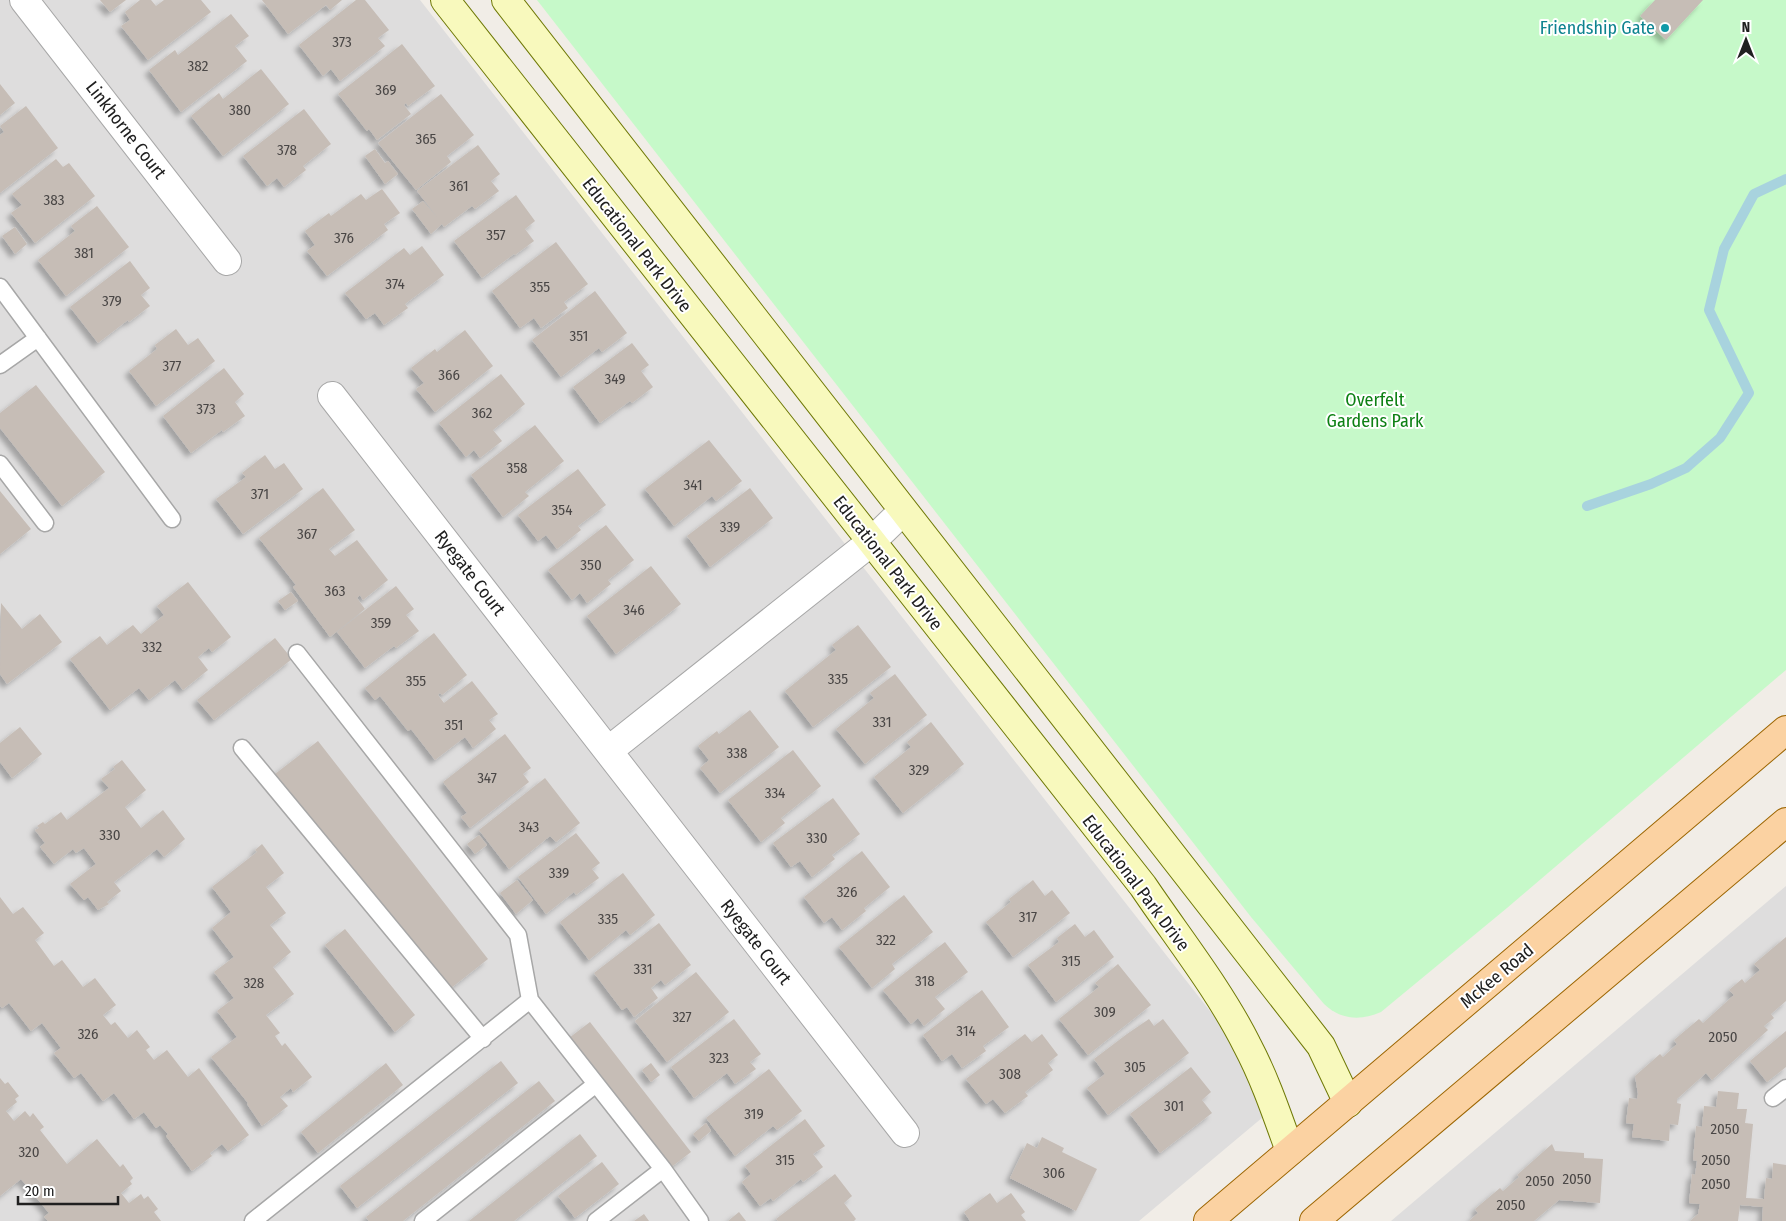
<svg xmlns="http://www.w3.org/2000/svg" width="1786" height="1221" viewBox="0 0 1786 1221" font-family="'Fira Sans Condensed',sans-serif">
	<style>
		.residential { fill: #dedddd }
		.park { fill: #c6f9c9 }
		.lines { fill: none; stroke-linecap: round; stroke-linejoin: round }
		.stream { stroke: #a8d3de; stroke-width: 10 }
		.building { fill: #c6bdb6; filter: url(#shadow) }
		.lane-casing { stroke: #a7a7a7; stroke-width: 19 }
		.street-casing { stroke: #a7a7a7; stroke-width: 30 }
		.secondary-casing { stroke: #6f7906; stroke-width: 30 }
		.primary-casing { stroke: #9c6501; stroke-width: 30 }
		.lane { stroke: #fff; stroke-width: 16 }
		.street { stroke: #fff; stroke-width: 28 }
		.secondary { stroke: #f8f9bd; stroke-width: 28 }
		.primary { stroke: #fbd2a2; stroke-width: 28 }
		.culture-dot { fill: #0f9aa8; stroke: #fff; stroke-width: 2 }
		.labels { text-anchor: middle; stroke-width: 4; stroke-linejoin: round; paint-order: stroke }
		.number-label { font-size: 15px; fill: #4a4746 }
		.culture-label { font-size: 18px; fill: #0d838f; stroke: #fff; text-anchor: end }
		.street-label { font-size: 18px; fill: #202020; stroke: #fff }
		.park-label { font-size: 18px; fill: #0d8014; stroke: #fff }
	</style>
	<defs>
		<filter id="shadow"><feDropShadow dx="-4.5" dy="4.5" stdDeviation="2.5" flood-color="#0004"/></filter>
	</defs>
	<rect width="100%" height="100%" fill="#f1ede7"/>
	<path class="residential" d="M0,0H420L1281,1102L1139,1221H0Z
		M1786,886V1221H1391Z"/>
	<path class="park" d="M537,0H1786V670L1507,908L1381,1012C1360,1021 1341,1020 1324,1004L1251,917Z"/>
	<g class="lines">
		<path class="stream" d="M1587,506L1651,484L1686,468L1720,438L1749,393L1709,310L1724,249L1754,194L1786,179"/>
	</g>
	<path class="building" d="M100,0H126L110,12Z
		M140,0H151L156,6L164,0H201L211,12L148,60L121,26L130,20L125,12Z
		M262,0H342L330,10L326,5L288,34Z
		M356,0H365L389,30L378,38L385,46L340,81L331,69L323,76L299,45Z
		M1655,0H1703L1666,40L1640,16Z
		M231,14L249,36L235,46L247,61L181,112L149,70L175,50L178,55Z
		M402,44L435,86L408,106L406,103L404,105L411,114L377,140L369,129L367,131L338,94Z
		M261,69L289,104L223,156L191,116L219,93L223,99Z
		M0,84L15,103L0,115Z
		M441,94L474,135L447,156L451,162L416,190L378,143Z
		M26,106L58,148L0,193V135L4,132L0,126Z
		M304,109L331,144L303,166L306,170L284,187L277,178L267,186L243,156Z
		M478,145L500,174L491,181L499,191L475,209L472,206L444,227L442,224L431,234L412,209L423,201L437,217L417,191Z
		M375,149L385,163L388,161L398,174L385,184L365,156Z
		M56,159L63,167L69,163L95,196L35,243L11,213L22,205L12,194Z
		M382,189L400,213L384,224L388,230L327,276L307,251L315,245L305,231L329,213L331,216L361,194L366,200Z
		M516,195L535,221L525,229L534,241L515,255L514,254L482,278L454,241Z
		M97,206L129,247L66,296L38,260L75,231L71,226Z
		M15,227L27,244L15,254L2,236Z
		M556,242L588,284L564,302L568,308L541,328L534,318L520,328L492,291Z
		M422,246L444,275L405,304L408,308L384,325L375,313L366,319L345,293L404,248L410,255Z
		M130,261L150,288L141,295L150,306L129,322L128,320L98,343L70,307Z
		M595,291L627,333L602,352L599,348L561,377L532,340Z
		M176,329L188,345L198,338L215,361L156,406L129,371L157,349L155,345Z
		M465,330L493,366L435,412L416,389L424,383L411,368L435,349L437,352Z
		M632,343L649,365L641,371L653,387L632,403L630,401L600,423L573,387Z
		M224,368L244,394L235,402L245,416L223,432L222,430L191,453L163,416Z
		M501,374L525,404L493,430L502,441L480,458L474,450L466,457L439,423Z
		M36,385L105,472L62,506L0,428V413Z
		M535,425L564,461L525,492L529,496L503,517L471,475Z
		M709,440L742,481L716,501L712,496L674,526L645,489Z
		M265,455L275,469L284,463L303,489L243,534L216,499L246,477L242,473Z
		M578,469L606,505L578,526L581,530L557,549L546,535L538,541L518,515Z
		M323,488L355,530L329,549L335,556L357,540L388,580L363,600L360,595L357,598L365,609L330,637L293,587L296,585L259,538Z
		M750,488L773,518L710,567L687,536Z
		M0,491L31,529L0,554Z
		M606,525L634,560L608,580L611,584L587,603L580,593L572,600L548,570Z
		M651,566L681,604L616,654L587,616Z
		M188,582L231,637L212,652L209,648L198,657L208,670L183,690L175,680L149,700L139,688L110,710L70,659L100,636L107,645L133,625L141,634L164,615L157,606Z
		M396,586L414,609L406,615L419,631L396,648L394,646L365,668L337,632Z
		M291,592L298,601L285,610L278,601Z
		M1,603L22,629L40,614L62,642L7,684L0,674Z
		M858,625L891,667L813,727L785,691L836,650L832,645Z
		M434,633L467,675L442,695L440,693L438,695L444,703L472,681L498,714L489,720L496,729L473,748L465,737L435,760L411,729L408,731L380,696L375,700L365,688Z
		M275,638L292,659L214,720L197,700Z
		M895,674L927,715L865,764L836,729L874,698L870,693Z
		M750,710L779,747L720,793L700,768L709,760L698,746L717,731L719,734Z
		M931,722L964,764L903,813L874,777L911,747L907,742Z
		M20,727L42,754L12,778L0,762V743Z
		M505,734L531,768L523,774L529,782L470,828L461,817L467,813L443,782Z
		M318,741L488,959L446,992L275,774Z
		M793,750L821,786L781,818L785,823L761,842L728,800Z
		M122,760L146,790L125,807L141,828L163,810L185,839L164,857L157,849L114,882L121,891L107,902L109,904L98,910L88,897L84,900L70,884L96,864L84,848L76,853L73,849L54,864L40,847L45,843L35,830L39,828L37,826L43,822L45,824L61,812L67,820L109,788L101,779L115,769L113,767Z
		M545,778L580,823L556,842L550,836L509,869L479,830Z
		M833,798L860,834L832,855L835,859L812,877L800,861L791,867L773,843Z
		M576,833L600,863L592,869L599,878L576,895L574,892L546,914L518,877Z
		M479,835L487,845L475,854L467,844Z
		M262,844L284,873L266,887L286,913L270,925L291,952L273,967L294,994L266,1015L280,1033L275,1036L282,1046L285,1043L312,1077L293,1092L291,1088L280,1097L288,1106L262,1126L247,1104L248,1103L211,1057L237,1037L217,1011L234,998L214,972L234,957L212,928L231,912L212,887L257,852L255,850Z
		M862,851L890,887L864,908L866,911L842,930L832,917L824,923L804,897Z
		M623,873L655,915L630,935L626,930L589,960L560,922Z
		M517,880L533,900L516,914L500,893Z
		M1033,880L1045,896L1052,890L1070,913L1013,957L986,922L1011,902L1009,899Z
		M904,895L933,932L892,964L895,969L872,988L839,947Z
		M0,897L13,914L23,907L44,933L35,940L54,966L62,960L83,987L95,978L116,1005L103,1015L111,1025L115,1022L128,1038L137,1030L150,1047L146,1050L154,1060L167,1050L188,1077L199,1068L249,1135L228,1151L222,1144L210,1153L212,1156L192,1171L166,1136L168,1134L160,1125L156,1128L144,1112L134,1119L114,1093L103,1101L81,1073L74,1078L54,1053L61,1048L42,1023L31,1031L9,1003L2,1008L0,1006Z
		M659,923L691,965L665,985L661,980L651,988L658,998L634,1017L627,1007L622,1010L594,973Z
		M1075,924L1085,937L1094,930L1114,957L1056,1002L1028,965L1059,942L1057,938Z
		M345,929L415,1015L395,1032L325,945Z
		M1786,937V1001L1771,1014L1774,1018L1764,1026L1768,1030L1712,1080L1706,1073L1677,1099V1103L1681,1104L1678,1125L1670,1124L1669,1141L1632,1137L1634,1124L1626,1123L1629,1098L1637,1099L1638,1094L1635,1076L1660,1054L1663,1057L1677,1044L1674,1040L1699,1019L1703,1023L1734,995L1729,990L1742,979L1745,983L1760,970L1754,964Z
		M945,942L968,972L935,997L945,1009L924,1026L918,1018L911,1024L883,990Z
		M1118,964L1151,1005L1088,1055L1059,1019L1099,987L1095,983Z
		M696,972L729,1012L667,1062L635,1021Z
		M982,990L1009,1027L983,1046L986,1051L962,1068L952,1054L942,1061L923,1035Z
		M734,1019L761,1054L750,1062L756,1069L735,1084L727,1073L694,1098L671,1067Z
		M1149,1019L1154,1026L1163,1019L1189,1053L1108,1115L1087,1088L1105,1074L1094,1059L1127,1034Z
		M590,1022L691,1152L670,1168L569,1038Z
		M1786,1031V1067L1767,1082L1750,1061Z
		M1025,1034L1032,1042L1042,1034L1058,1055L1048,1063L1053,1070L1025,1092L1028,1096L1005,1113L993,1099L986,1104L966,1079Z
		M501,1061L518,1083L357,1208L340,1186Z
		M386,1063L403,1085L318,1153L301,1132Z
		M651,1063L660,1075L651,1082L642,1070Z
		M1191,1067L1211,1092L1202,1100L1212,1113L1160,1153L1130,1114Z
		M769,1069L802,1111L777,1130L773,1126L735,1156L706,1118Z
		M0,1078L5,1084L8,1082L19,1096L15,1099L17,1102L6,1111L14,1121L25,1111L30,1117L33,1113L44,1127L40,1130L67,1164L97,1139L120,1167L123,1164L133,1178L130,1181L132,1184L121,1193L129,1203L141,1194L144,1199L148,1196L158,1209L154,1212L161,1221H48L44,1217L49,1213L21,1179L0,1196Z
		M539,1081L555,1101L403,1221H369L366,1217Z
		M1718,1091L1739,1093L1737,1109H1747L1745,1123L1753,1124L1746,1198L1764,1199L1766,1178L1772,1179L1773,1163L1786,1165V1221H1762L1763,1207L1740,1205L1738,1221H1690L1698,1214L1700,1204L1689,1203L1692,1174L1695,1175L1697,1161L1693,1160L1696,1126L1702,1127L1704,1106L1716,1107Z
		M805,1119L825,1146L813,1154L823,1167L803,1182L801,1179L773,1201L771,1198L760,1206L742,1182L751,1174L745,1166Z
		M706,1123L711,1131L699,1141L693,1134Z
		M580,1134L597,1156L514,1221H469Z
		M1042,1137L1064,1148L1062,1152L1097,1169L1076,1211L1010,1178L1027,1143L1037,1148Z
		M1552,1144L1555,1151L1584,1153V1158L1603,1159L1600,1203L1559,1200L1534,1221H1469L1478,1213L1475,1209L1500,1188L1503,1191L1519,1177L1517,1175Z
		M602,1162L619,1184L575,1218L558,1196Z
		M835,1174L852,1196L844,1203L856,1219L854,1221H778L776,1219Z
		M990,1193L997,1203L1011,1193L1025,1212L1021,1215L1026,1221H970L964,1212Z
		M739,1212L746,1221H728Z
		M644,1214L649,1221H634Z"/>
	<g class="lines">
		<g class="lane-casing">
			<path id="lane" d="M0,287L172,519
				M0,365L38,338
				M0,464L45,523
				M297,653L518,935L530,1000L663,1169L700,1221
				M242,748L483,1039
				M1773,1098L1786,1088
				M253,1221L530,1000
				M423,1221L596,1084
				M596,1221L663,1169"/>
		</g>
		<g class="street-casing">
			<path id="street" d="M24,0L227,261
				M332,396L905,1133
				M608,751L871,542L903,511"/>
		</g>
		<g class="secondary-casing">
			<path id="secondary" d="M445,0L1143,886C1178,938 1219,989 1247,1045C1265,1079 1277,1115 1290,1151
				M506,0L1321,1046L1348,1103"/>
		</g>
		<g class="primary-casing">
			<path id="primary" d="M1208,1221L1786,730
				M1314,1221L1786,822"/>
		</g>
		<use href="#lane" class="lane"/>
		<use href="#street" class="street"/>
		<use href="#secondary" class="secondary"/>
		<use href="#primary" class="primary"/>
	</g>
	<circle class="culture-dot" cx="1665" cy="28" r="5"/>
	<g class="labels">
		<g class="number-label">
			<text x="342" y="47">373</text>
			<text x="198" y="71">382</text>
			<text x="386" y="95">369</text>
			<text x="240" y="115">380</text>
			<text x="426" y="144">365</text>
			<text x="287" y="155">378</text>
			<text x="459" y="191">361</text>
			<text x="54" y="205">383</text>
			<text x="496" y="240">357</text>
			<text x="344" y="243">376</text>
			<text x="84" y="258">381</text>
			<text x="395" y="289">374</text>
			<text x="540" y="292">355</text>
			<text x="112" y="306">379</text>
			<text x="579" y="341">351</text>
			<text x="172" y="371">377</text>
			<text x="449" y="380">366</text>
			<text x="615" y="384">349</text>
			<text x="206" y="414">373</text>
			<text x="482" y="418">362</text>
			<text x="517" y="473">358</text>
			<text x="693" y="490">341</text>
			<text x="260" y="499">371</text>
			<text x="562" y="515">354</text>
			<text x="730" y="532">339</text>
			<text x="307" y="539">367</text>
			<text x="591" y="570">350</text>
			<text x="335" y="596">363</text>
			<text x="634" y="615">346</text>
			<text x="381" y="628">359</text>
			<text x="152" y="652">332</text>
			<text x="838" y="684">335</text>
			<text x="416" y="686">355</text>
			<text x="882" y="727">331</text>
			<text x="454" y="730">351</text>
			<text x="737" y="758">338</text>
			<text x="919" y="775">329</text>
			<text x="487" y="783">347</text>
			<text x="775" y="798">334</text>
			<text x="529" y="832">343</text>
			<text x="110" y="840">330</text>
			<text x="817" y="843">330</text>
			<text x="559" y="878">339</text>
			<text x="847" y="897">326</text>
			<text x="1028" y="922">317</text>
			<text x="608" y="924">335</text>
			<text x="886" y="945">322</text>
			<text x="1071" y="966">315</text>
			<text x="643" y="974">331</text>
			<text x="925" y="986">318</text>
			<text x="254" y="988">328</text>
			<text x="1105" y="1017">309</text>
			<text x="682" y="1022">327</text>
			<text x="966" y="1036">314</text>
			<text x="88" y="1039">326</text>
			<text x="1723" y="1042">2050</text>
			<text x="719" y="1063">323</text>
			<text x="1135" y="1072">305</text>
			<text x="1010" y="1079">308</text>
			<text x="1174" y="1111">301</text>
			<text x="754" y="1119">319</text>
			<text x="1725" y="1134">2050</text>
			<text x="29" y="1157">320</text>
			<text x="785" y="1165">315</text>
			<text x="1716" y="1165">2050</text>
			<text x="1054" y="1178">306</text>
			<text x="1577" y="1184">2050</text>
			<text x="1540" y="1186">2050</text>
			<text x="1716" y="1189">2050</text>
			<text x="1511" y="1210">2050</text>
		</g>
		<g class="culture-label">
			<text x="1655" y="34">Friendship Gate</text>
		</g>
		<g class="street-label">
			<text transform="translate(126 130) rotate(52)" y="6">Linkhorne Court</text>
			<text transform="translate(637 245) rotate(52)" y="6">Educational Park Drive</text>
			<text transform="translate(888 563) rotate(52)" y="6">Educational Park Drive</text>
			<text transform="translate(470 573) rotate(52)" y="6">Ryegate Court</text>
			<text transform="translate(1136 883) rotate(53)" y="6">Educational Park Drive</text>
			<text transform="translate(756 942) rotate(52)" y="6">Ryegate Court</text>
			<text transform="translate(1497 976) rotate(-40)" y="6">McKee Road</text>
		</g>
		<g class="park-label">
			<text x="1375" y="406">Overfelt<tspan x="1375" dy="21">Gardens Park</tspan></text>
		</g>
	</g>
	<g transform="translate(1746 40)" stroke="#ffffff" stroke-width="4" paint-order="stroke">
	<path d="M0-4L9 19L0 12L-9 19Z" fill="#202020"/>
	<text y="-8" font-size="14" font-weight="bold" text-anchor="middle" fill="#202020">N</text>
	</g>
	<path d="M18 1196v8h100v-8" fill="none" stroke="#202020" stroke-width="2.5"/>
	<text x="25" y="1196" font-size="15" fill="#202020" stroke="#ffffff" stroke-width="4" paint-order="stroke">20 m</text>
</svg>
